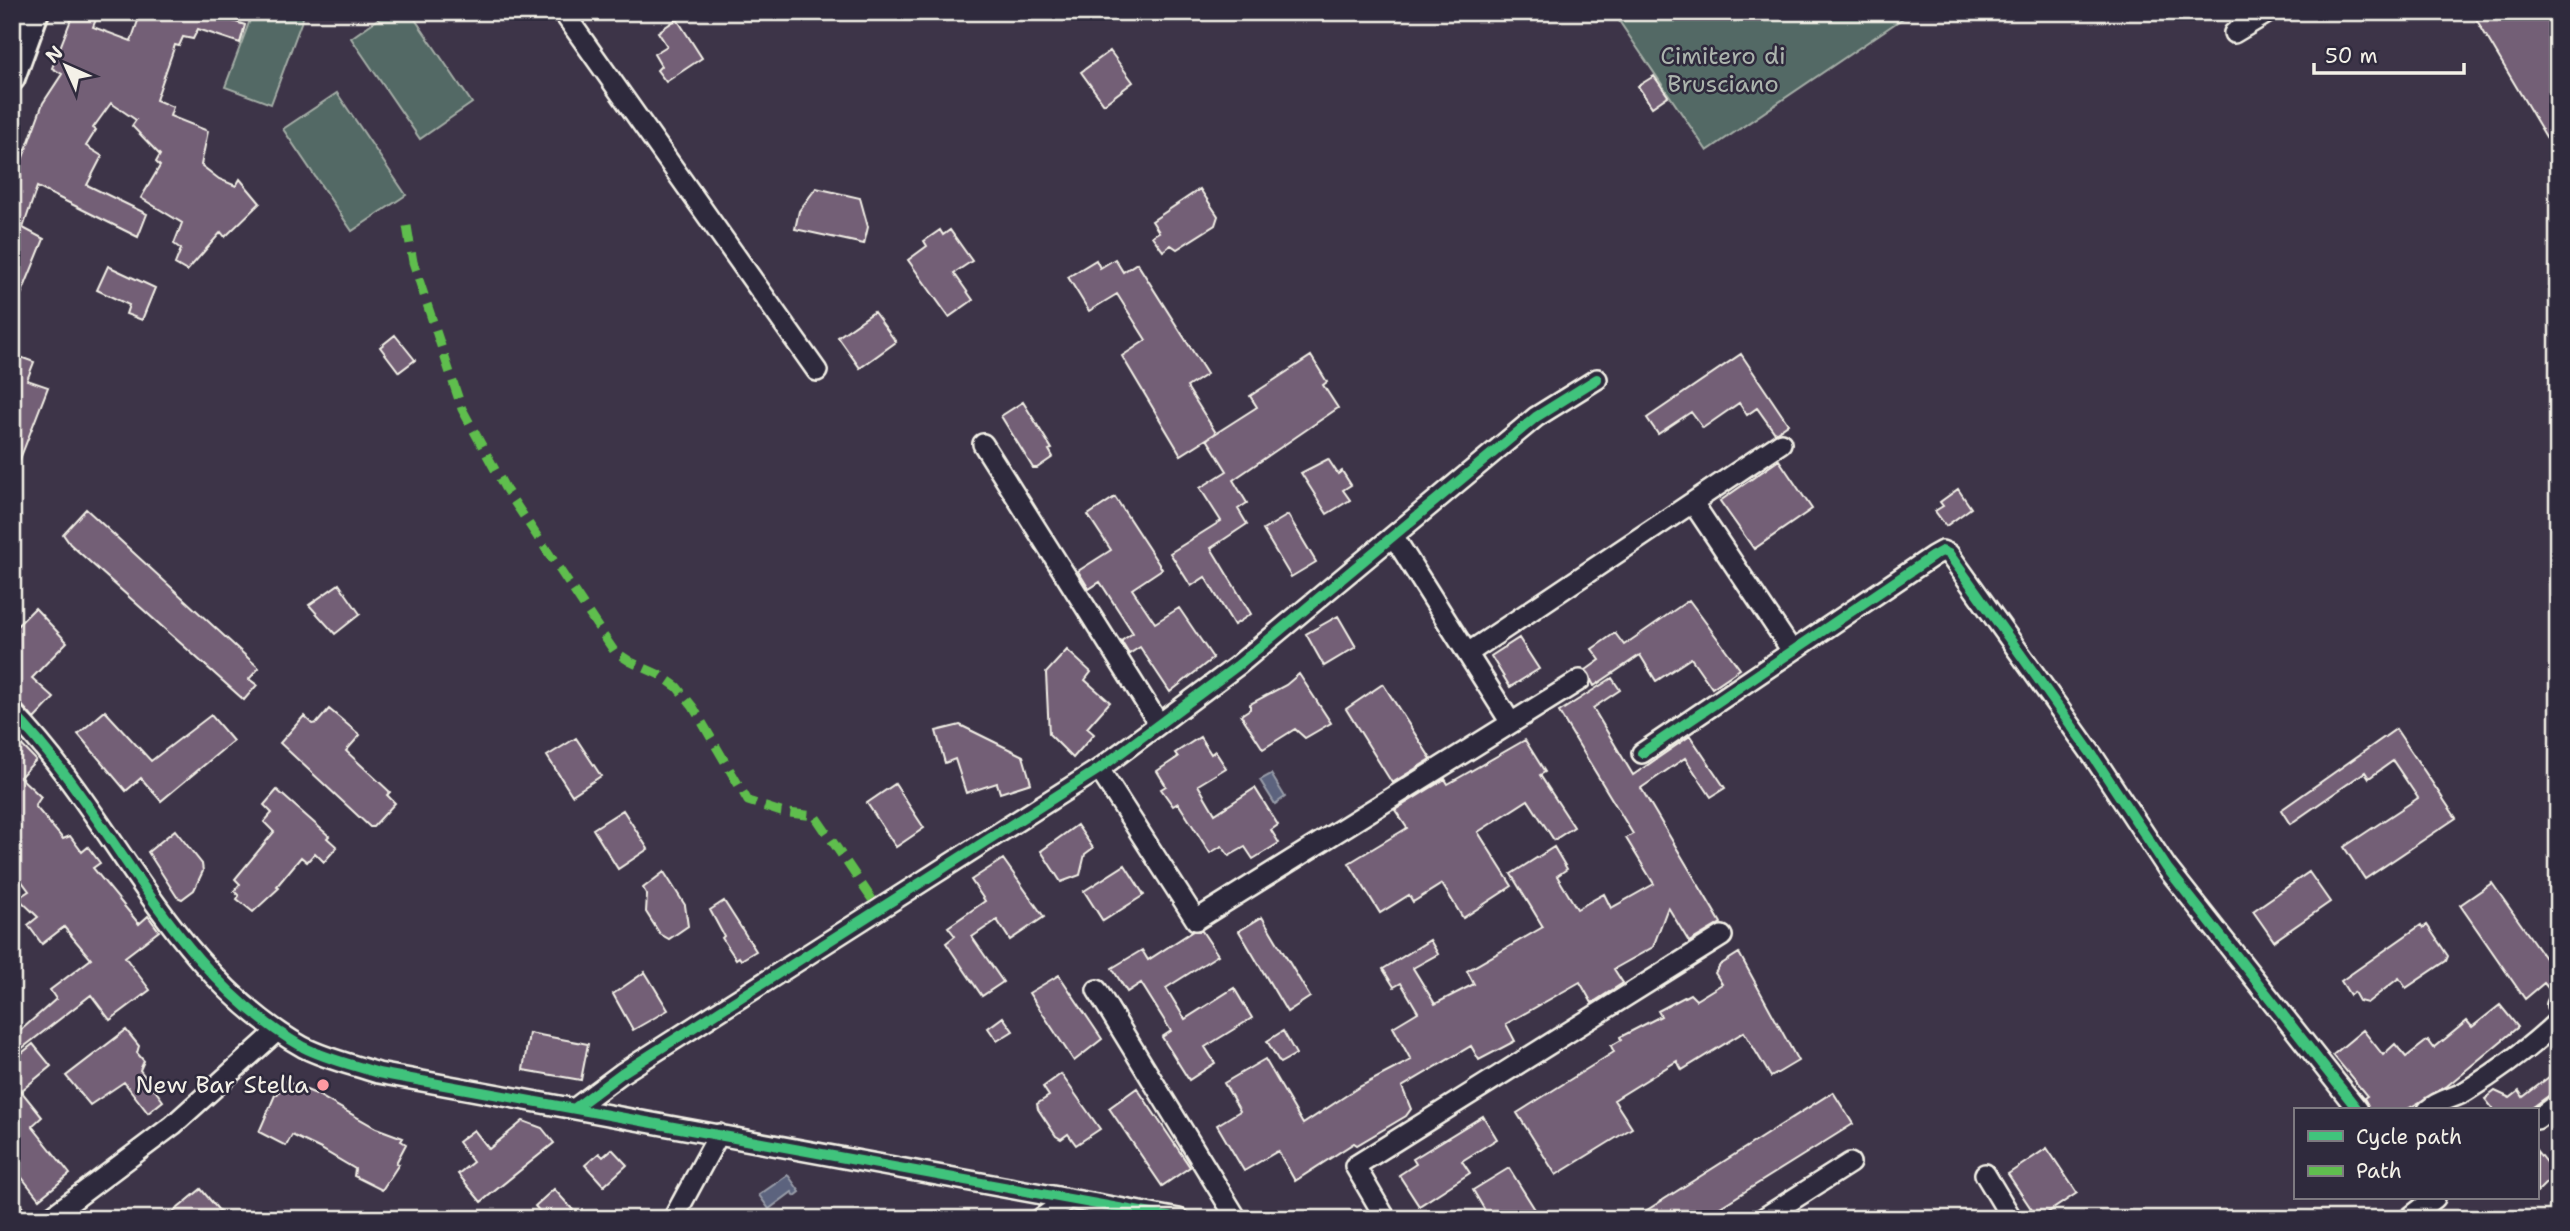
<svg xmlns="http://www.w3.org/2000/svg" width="2570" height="1231" viewBox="0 0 2570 1231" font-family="'Shantell Sans',sans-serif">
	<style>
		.green { fill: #536965; stroke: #a4ada6; stroke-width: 2 }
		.water { fill: #5b647e; stroke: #989ca8; stroke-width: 2 }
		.building { fill: #735e76; stroke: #f4f1e8; stroke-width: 2 }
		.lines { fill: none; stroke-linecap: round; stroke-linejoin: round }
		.minor-casing { stroke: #f4f1e8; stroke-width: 24 }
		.tertiary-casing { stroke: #f4f1e8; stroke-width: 30 }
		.minor { stroke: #2f2a3d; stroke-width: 19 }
		.tertiary { stroke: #2f2a3d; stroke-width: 24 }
		.quiet { stroke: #5fbe4e; stroke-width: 9; stroke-dasharray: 18 9; stroke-linecap: butt }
		.cycleway-casing { stroke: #2f2a3d; stroke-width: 15 }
		.cycleway { stroke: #40c37c; stroke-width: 10 }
		.poi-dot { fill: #ff9aa2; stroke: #2f2a3d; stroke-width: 2.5 }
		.labels { text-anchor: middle; stroke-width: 5; stroke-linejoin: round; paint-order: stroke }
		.park-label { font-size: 24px; fill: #acb4ad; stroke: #2f2a3d }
		.poi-label { font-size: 24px; fill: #f4f1e8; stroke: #2f2a3d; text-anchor: end }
	</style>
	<rect width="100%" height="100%" fill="#3d3448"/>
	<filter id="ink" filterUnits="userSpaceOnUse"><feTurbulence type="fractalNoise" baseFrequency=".0143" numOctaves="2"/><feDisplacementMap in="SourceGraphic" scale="14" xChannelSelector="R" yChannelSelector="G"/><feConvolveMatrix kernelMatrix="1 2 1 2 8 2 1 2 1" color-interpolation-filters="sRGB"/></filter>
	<g filter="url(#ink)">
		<path class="green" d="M253,12H305L271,104L225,87Z
			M388,12H410L472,103L420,139L351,38Z
			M1613,12H1912L1707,151Z
			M337,93L406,195L352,231L283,129Z"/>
		<path class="water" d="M1271,774L1285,797L1275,804L1260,780Z
			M788,1175L800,1192L795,1196L792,1192L769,1209L759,1195Z"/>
		<path class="building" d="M74,12H99L93,27L131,41L141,12H206L245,25L240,43L198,29L193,39L183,37L179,46L175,45L156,100L173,107L170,116L208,131L201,165L219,179L236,186L240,179L260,203L225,237L221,232L187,271L175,264L181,249L174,244L182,223L141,198L160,166L156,162L160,155L132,126L136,120L111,103L93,128L96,130L86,146L102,156L87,185L147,214L138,237L37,187L23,228L44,239L12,317V216L21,176L17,174L43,103L62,74L52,68Z
			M2472,12H2558V157Z
			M677,19L702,58L666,82L657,70L661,66L654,54L667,46L658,32Z
			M1110,51L1133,82L1104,104L1081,72Z
			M1654,76L1668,96L1652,107L1638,86Z
			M816,188L860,198L868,227L864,244L795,229L799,211Z
			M1200,189L1218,216L1215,225L1177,249L1171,245L1163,251L1152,236L1159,232L1152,221Z
			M940,230L943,235L950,230L972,261L954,273L973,300L949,317L908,260L927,246L924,241Z
			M1115,259L1123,272L1137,263L1207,374L1187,387L1216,433L1181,455L1122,356L1146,340L1117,294L1089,311L1068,277L1096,260L1100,268Z
			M108,266L155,288L142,320L126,314L129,305L97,290Z
			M874,312L896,342L860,368L838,337Z
			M395,335L415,360L399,372L380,347Z
			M12,354L34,362L27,380L48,387L13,477Z
			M1741,354L1788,424L1775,433L1757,408L1747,415L1739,403L1703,428L1691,412L1658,434L1647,418Z
			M1311,356L1327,382L1323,385L1338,408L1233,480L1247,503L1238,509L1247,524L1211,548L1251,614L1234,625L1205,577L1191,586L1170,553L1221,521L1200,488L1227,471L1207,439L1257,407L1250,396Z
			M1023,402L1052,449L1049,450L1053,457L1037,468H1033L1001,416Z
			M1328,459L1338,474L1342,471L1351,485L1343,490L1350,500L1327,514L1301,473Z
			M1779,460L1812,509L1754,549L1720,501Z
			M1958,489L1971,508L1946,526L1935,511L1943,506L1940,502Z
			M1115,497L1162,569L1132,589L1155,623L1179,608L1213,658L1170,692L1140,647L1129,654L1121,641L1133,633L1100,582L1089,589L1078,571L1111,550L1088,515Z
			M86,509L259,668L249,679L257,685L244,700L70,544L63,534Z
			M1288,515L1316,562L1291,577L1263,530Z
			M339,584L360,614L335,634L309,605Z
			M1689,600L1740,669L1712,688L1691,658L1656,681L1640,655L1594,686L1586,670L1600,660L1592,649L1615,633L1624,645Z
			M35,608L67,642L32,678L54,698L34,719L21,704L12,699V631Z
			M1338,616L1356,647L1324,666L1306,634Z
			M1519,638L1539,669L1510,687L1491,656Z
			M1067,650L1091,672L1085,680L1110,702L1087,728L1094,734L1073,758L1049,734L1046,673Z
			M1299,674L1331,723L1305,738L1295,729L1263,749L1241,715L1250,709V704L1286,685Z
			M1612,678L1620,690L1593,708L1633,775L1690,736L1725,788L1711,797L1685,758L1641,788L1721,923L1689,942L1668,907L1653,947L1614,969L1623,983L1592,1003L1580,982L1506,1024L1515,1041L1479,1060L1471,1046L1402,1087L1411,1109L1406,1116L1357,1145L1354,1143L1295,1181L1278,1151L1244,1171L1217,1125L1240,1111L1224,1083L1265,1059L1303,1124L1359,1087L1411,1060L1393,1027L1418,1012L1401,983L1394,987L1383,969L1430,940L1438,954L1413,968L1435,1004L1474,984L1467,971L1543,927L1511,874L1554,847L1567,869L1557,876L1577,909L1604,894L1611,908L1654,884L1626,838L1633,834L1559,712Z
			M1383,684L1431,759L1392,783L1346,709Z
			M329,709L360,735L346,751L390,792L387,795L395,803L373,827H370L280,743L304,716L312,724L317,723Z
			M105,711L151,761L211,715L233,741L161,801L141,778L126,791L78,734Z
			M960,725L1023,756L1031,783L1000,793L997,783L966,793L955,759L945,763L936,731Z
			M2396,729L2456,818L2365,879L2344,847L2418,798L2393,761L2369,778L2365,772L2290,824L2281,810Z
			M12,735L36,760L20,777L41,797L35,806L63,839L70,836L82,852L88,847L100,863L93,868L139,924L148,916L159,931L125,957L150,990L110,1020L91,995L12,1056V1038L56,999L50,990L91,959L64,927L42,944L28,925L38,917L18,898L29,891L12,868Z
			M1200,737L1211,754L1215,751L1226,768L1198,785L1215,814L1255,788L1278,825L1271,830L1279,843L1253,859L1245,847L1229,856L1222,846L1210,853L1178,803L1173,806L1161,789L1166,786L1157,771L1178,757L1175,753Z
			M576,738L601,776L572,795L547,756Z
			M1525,740L1545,772L1540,775L1574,827L1554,840L1528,800L1478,832L1512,886L1463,918L1442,884L1413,902L1409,895L1380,913L1349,863L1407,828L1395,810L1445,779L1448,784Z
			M895,784L924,828L896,847L867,803Z
			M277,790L329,836L327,838L337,847L324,862L315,853L307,862L301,857L277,886L279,888L253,912L237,899L239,896L234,891L240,884L235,879L274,832L264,822L272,813L264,805Z
			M623,810L648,849L618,869L593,829Z
			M1077,825L1093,848L1085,854L1080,875L1061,882L1041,851Z
			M175,830L202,864L203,871L194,890L182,899L177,897L148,852Z
			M1003,859L1044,917L1010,940L997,920L972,937L1003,982L982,996L946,943L955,936L948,927L985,901L971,880Z
			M1125,865L1144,895L1103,921L1084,891Z
			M664,872L685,905L688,926L669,939L660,934L646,912L647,895L643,888Z
			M2309,872L2330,902L2274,941L2253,911Z
			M2492,883L2549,964L2558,958V993L2553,994L2544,983L2525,999L2460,905Z
			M724,901L756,951L741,960L739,957L736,959L722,938L724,936L710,910Z
			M1262,917L1310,997L1287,1012L1239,931Z
			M2421,925L2423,928L2427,925L2448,956L2446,961L2406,988L2399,978L2367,1003L2359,1001L2354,992L2350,995L2341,981Z
			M1193,931H1202L1218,955L1166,988L1185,1019L1234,988L1252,1018L1205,1047L1215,1063L1189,1080L1162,1037L1171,1031L1141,983L1127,992L1112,968L1142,950L1148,960Z
			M1739,953L1798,1061L1771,1077L1744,1032L1682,1070L1677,1061L1614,1100L1632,1128L1556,1175L1517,1113L1614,1052L1611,1046L1621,1040L1620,1037L1661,1016L1658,1011L1690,994L1696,1000L1722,984L1715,973L1720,965Z
			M645,972L668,1010L633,1030L613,994Z
			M1059,975L1102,1039L1074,1061L1029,993Z
			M2500,1005L2518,1027L2447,1086L2406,1110H2370L2364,1098L2367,1096L2333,1055L2363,1030L2383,1055L2395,1044L2406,1057L2428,1040L2434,1048L2467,1021L2472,1027Z
			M1003,1017L1013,1031L997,1041L988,1028Z
			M126,1030L139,1046L137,1053L144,1061L140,1070L163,1101L148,1113L124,1082L90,1105L66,1076Z
			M1283,1031L1296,1054L1280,1063L1267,1041Z
			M529,1033L588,1044L581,1080L523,1070Z
			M33,1044L51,1066L21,1091L42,1117L32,1126L70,1174L39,1199L12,1165V1061Z
			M2558,1070V1089L2529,1110H2494L2485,1099L2495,1091L2510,1098L2519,1091L2523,1097Z
			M1061,1074L1100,1129L1076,1145L1068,1134L1061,1139L1056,1136L1038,1109L1037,1104L1049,1096L1043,1087Z
			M285,1081L316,1094L376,1128L403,1138L401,1141L406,1144L396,1163L399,1164L382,1190L354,1176L355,1169L321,1149L292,1135L286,1146L259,1132L275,1095H277Z
			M1137,1088L1190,1167L1162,1186L1109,1108Z
			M1833,1092L1853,1124L1701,1219H1633Z
			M1483,1116L1497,1139L1462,1161L1470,1173L1419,1206L1399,1175L1416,1164L1413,1159Z
			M523,1121L542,1128L554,1143L481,1202L458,1174L473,1162L458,1142L474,1130L489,1149Z
			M2047,1148L2077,1193L2038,1219L2008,1174Z
			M612,1149L627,1165L604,1186L585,1165L599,1153L603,1157Z
			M2537,1151L2555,1174L2537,1192Z
			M1509,1168L1541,1219H1490L1473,1190Z
			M201,1189L226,1219H165Z
			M554,1189L573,1210L563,1219H546L535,1206Z"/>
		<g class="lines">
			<g class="minor-casing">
				<path id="minor" d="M563,12L817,371
					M2234,33L2269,12
					M983,444L1159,724
					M1693,503L1792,651
					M1394,537L1511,723
					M1468,653L1781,443
					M12,712C115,817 170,972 303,1047C326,1059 354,1065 378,1073L1179,1219
					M1642,753L1933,556L1942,551L1949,554L2093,756L2167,868L2358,1110
					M1099,769L1196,920L1580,680
					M1097,990L1237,1219
					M2557,1005L2558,1007
					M575,1108L622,1073L1099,769L1237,666L1536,417L1597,379
					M2428,1110C2440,1099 2453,1099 2466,1091C2498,1071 2531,1047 2558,1021
					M2537,1119L2558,1103
					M1985,1174L2012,1219
					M12,1212L18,1219
					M48,1219L173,1125L277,1031
					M673,1219L719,1134
					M1040,1219L1067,1200
					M1386,1219L1355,1166L1722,936
					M1762,1219L1850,1163
					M2408,1219L2435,1198"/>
			</g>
			<g class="tertiary-casing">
				<path id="tertiary" d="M12,78L36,12"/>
			</g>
			<use href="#minor" class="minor"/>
			<use href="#tertiary" class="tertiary"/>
			<path class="quiet" d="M407,226L413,262L462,409L505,488L614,651L631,662L660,675L677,687L693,707L748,801L781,812L815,816L878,908"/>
			<g class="cycleway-casing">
				<path id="cycleway" d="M12,712C115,817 170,972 303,1047C326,1059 354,1065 378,1073L1179,1219
					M1642,753L1933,556L1942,551L1949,554L2093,756L2167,868L2358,1110
					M575,1108L622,1073L1099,769L1237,666L1536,417L1597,379"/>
			</g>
			<use href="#cycleway" class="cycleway"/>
		</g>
	</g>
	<circle class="poi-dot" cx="323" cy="1085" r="7"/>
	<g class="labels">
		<g class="park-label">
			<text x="1723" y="64">Cimitero di<tspan x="1723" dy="28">Brusciano</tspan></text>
		</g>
		<g class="poi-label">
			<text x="309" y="1093">New Bar Stella</text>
		</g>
	</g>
	<rect width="2570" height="1231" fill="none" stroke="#2f2a3d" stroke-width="42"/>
	<rect x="21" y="21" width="2528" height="1189" fill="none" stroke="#f4f1e8" stroke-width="2.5" filter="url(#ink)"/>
	<rect x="2294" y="1108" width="245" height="91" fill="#2f2a3d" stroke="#7e7a81" stroke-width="2"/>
	<rect x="2308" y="1131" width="35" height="10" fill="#40c37c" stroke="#7e7a81" stroke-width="2"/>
	<text x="2356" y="1144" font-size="21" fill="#f4f1e8">Cycle path</text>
	<rect x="2308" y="1166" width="35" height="10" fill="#5fbe4e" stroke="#7e7a81" stroke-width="2"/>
	<text x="2356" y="1178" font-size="21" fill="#f4f1e8">Path</text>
	<g transform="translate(66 66) rotate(315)" stroke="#2f2a3d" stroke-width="5" paint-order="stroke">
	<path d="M0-5L12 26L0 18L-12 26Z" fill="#f4f1e8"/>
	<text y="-10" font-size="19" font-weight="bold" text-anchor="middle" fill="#f4f1e8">N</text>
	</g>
	<path d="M2314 63v10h150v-10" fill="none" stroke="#f4f1e8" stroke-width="3.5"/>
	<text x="2325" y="63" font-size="21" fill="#f4f1e8" stroke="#2f2a3d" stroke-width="5" paint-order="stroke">50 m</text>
</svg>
